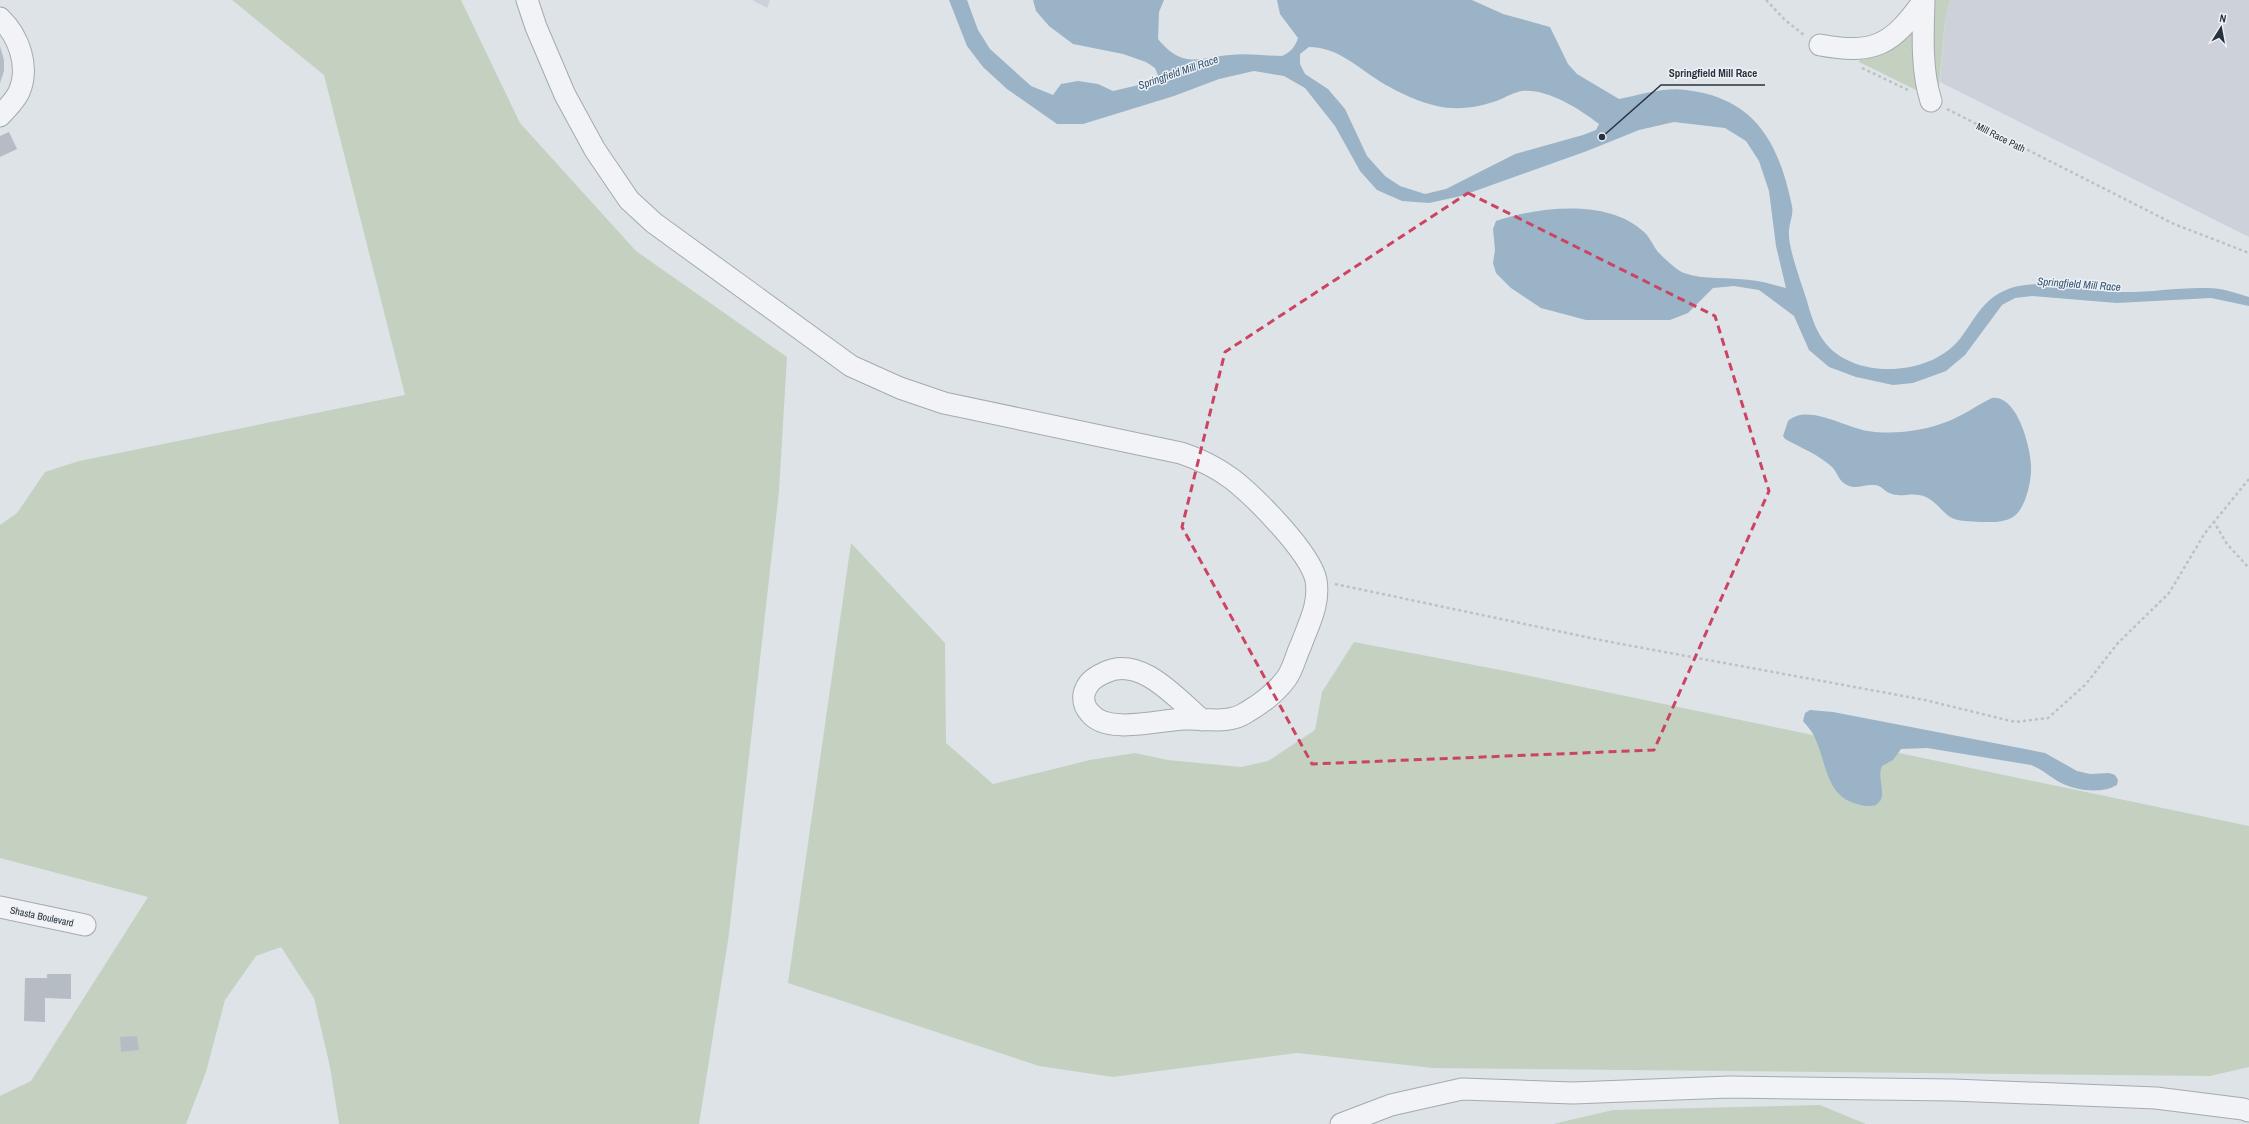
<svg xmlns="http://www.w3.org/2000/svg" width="2249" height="1124" viewBox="0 0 2249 1124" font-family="'Archivo Narrow',sans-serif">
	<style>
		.built { fill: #cdd2da }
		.green { fill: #c5d1c0 }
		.water { fill: #9ab3c7; fill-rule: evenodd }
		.building { fill: #b6bcc4 }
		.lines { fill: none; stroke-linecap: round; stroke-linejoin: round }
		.minor-casing { stroke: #a4aab2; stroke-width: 23 }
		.path { stroke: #bdc1c6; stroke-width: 2.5; stroke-dasharray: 3 3; stroke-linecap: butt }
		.minor { stroke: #f1f3f6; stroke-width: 21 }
		.marked { fill: none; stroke: #cb4563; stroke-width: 3; stroke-dasharray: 8 5; stroke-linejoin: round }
		.labels { text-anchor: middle; stroke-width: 3; stroke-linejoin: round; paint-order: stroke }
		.street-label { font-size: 10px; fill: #28323e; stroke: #eef1f5 }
		.water-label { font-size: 11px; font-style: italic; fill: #335371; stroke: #eef1f5 }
		.leader { fill: none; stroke: #28323e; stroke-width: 1.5 }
		.callout-dot { fill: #28323e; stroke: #eef1f5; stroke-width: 1.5 }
		.callout-label { font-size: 11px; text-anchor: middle; font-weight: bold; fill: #28323e; stroke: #eef1f5; stroke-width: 3; stroke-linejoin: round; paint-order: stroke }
	</style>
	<rect width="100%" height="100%" fill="#dee3e8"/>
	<path class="built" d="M752,0H770L767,8Z
		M1950,0H2249V237L1940,82L1945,20Z"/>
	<path class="green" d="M232,0H461L520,123L636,251L787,357L779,491L729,934L699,1124H339L330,1067L314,998L281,947L256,956L225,1000L206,1072L186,1124H0V1096L31,1081L148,897L0,858V525L17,513L45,472L79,461L405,395L324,75Z
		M1932,0H1950L1945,20L1939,86L1932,81Z
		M1912,31H1915L1920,92L1859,62L1860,58L1893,48Z
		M851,543L945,643L946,743L993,784L1090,760L1135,753L1168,760L1241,767L1268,761L1315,730L1322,692L1354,642L1511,672L2249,826V1067L2210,1076L1433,1068L1297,1053L1113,1077L1039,1066L788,983Z
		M1820,1105L1866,1124H1553L1613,1110Z"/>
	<path class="water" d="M949,0H967L978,30L990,49L1031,86L1053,95L1061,84L1078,81L1098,84L1113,91L1160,80L1155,68L1146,62L1123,54L1073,44L1049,26L1036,11L1033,0H1164L1159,12L1158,39C1183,69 1197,58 1230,55C1247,53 1265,56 1282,56C1291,52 1295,47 1298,38L1280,14L1277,0H1472L1503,14L1550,27L1568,64L1577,74L1619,99C1641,95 1664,87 1686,90C1756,98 1779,144 1792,206C1794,215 1788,225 1789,235C1789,250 1802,285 1807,301C1814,326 1821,346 1845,359C1879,377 1933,371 1959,340C1975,320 1981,300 2008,289C2040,277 2085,291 2118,292C2148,293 2178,287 2207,288C2222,288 2236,293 2249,297V306L2211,298L2117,303L2032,296L2015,298L2002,305L1965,355L1946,371L1913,383L1893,385L1856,377L1829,367L1809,350L1794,316L1759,290L1734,286L1713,288L1688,313L1670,320H1586L1541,308L1511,288L1496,273L1493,263L1495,250L1493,229L1496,221C1538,207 1608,198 1644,232C1650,237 1653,246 1658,252C1664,258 1676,270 1684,273C1704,280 1729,277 1750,280C1762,281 1774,285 1786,288L1776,246L1769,191L1759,161L1746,141L1725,128L1674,122L1639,130L1587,151L1461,196L1429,203L1402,201L1377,190L1360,171L1335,126L1305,88L1284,76L1254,71L1219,79L1174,96L1083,124H1057L1007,89L983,67L967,46ZM1309,47C1339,47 1359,69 1384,84C1400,93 1419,102 1437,106C1458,111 1480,107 1499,100C1506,97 1515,92 1522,91C1549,89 1579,109 1599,124L1596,130L1583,135L1515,154L1446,189L1425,194L1400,186L1385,176L1367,156L1345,109L1328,89L1305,74L1300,64V54Z
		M1992,398C2017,395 2030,445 2031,465C2032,479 2026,509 2013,517C2003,523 1991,522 1980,522C1971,521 1958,522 1950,517C1940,510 1933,497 1919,495C1910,493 1900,497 1892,494C1884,492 1882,485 1874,485C1864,484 1856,490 1847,485C1839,482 1838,473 1832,467C1818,454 1801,448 1785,439L1783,436L1788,421C1807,403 1844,427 1868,431C1894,435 1924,431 1949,421C1964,415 1977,405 1992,398Z
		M1810,710L1833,712L2045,753L2077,771L2090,774L2109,773L2115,775L2118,780L2117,785C2100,795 2071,790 2056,780C2047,774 2041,769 2031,765L1927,748L1901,749L1893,760L1882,766C1877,778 1885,789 1881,800L1876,805C1869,807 1864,806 1857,804C1826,796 1827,764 1815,738C1812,731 1808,727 1803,721L1805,713Z"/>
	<path class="building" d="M0,46L4,60V71L0,83Z
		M9,132L17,149L0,157V136Z
		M47,974H71V999L45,998V1022L24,1021L25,978H47Z
		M137,1036L139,1050L121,1052L120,1037Z"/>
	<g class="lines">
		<g class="minor-casing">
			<path id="minor" d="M527,0L536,27L565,95L595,150L629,200L654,223L851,366L900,388L944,403L1181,453C1199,459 1216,467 1232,479C1255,497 1310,552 1316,580C1320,604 1309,623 1301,645C1296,655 1293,670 1286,679C1276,692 1261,704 1247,712C1228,725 1206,718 1184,719C1159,720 1107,735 1090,713C1085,708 1083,701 1084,694C1087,683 1093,678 1104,673C1140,654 1177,699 1202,720
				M1924,1C1923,33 1921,70 1931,101
				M0,18C19,36 30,67 19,92C15,101 6,109 0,116
				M1820,45C1875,55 1892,45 1924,0
				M0,907L85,925
				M1341,1124L1391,1105L1462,1089L1573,1093L1730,1087L1953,1090L2156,1098L2243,1109L2249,1111"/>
		</g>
		<path class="path" d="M1766,0L1785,20L1804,35
			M1862,68L1910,91
			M1947,109L2174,224L2249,253
			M2249,479L2214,522L2227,544L2249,568
			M1335,584L1605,641L1925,700L2015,722L2048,718L2086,684L2117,644L2169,593L2205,533L2214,522"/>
		<use href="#minor" class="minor"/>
	</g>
	<path class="marked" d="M1468,193L1715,316L1769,491L1654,750L1312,764L1182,527L1225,352Z"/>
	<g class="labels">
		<g class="street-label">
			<text transform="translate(2001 137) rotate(27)" y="4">Mill Race Path</text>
			<text transform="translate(42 916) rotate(12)" y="4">Shasta Boulevard</text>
		</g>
		<g class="water-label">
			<text transform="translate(1178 72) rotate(-19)" y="4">Springfield Mill Race</text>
			<text transform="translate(2079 284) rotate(4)" y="4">Springfield Mill Race</text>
		</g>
	</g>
	<path class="leader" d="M1602 137L1661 85H1765"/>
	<circle class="callout-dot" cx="1602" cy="137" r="4"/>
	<g class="callout-label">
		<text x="1713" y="77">Springfield Mill Race</text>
	</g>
	<g transform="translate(2221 28) rotate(11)" stroke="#eef1f5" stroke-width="3" paint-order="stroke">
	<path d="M0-3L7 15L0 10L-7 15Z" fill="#28323e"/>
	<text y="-6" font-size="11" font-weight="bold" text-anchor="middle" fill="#28323e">N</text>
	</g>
</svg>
